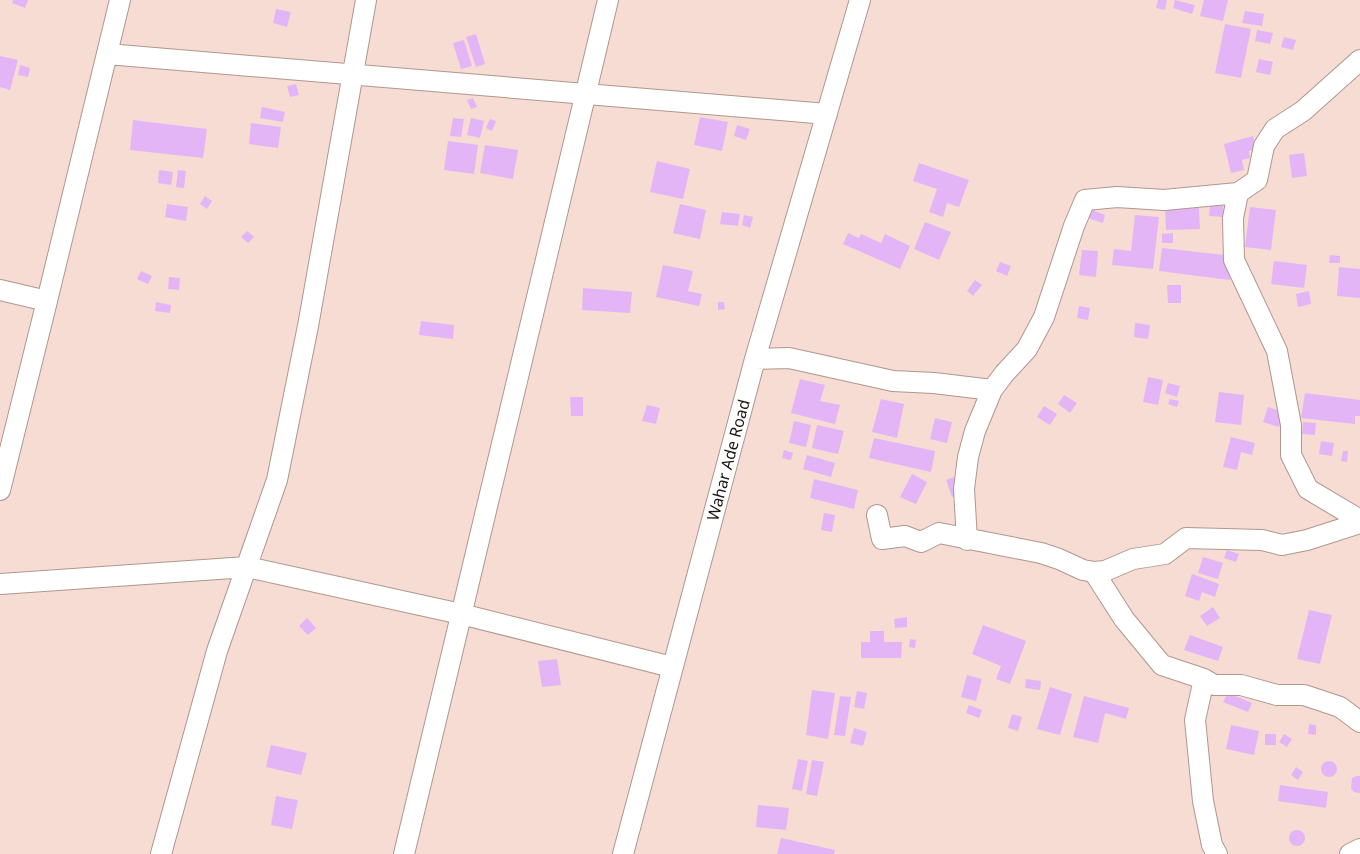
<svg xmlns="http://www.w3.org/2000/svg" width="1360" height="854" viewBox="0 0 1360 854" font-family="'Noto Sans',sans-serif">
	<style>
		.building { fill: #e4b5f6 }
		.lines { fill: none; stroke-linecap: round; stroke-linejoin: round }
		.street-casing { stroke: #af978e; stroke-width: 22 }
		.street { stroke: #fff; stroke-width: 20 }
		.labels { text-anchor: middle; stroke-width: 4.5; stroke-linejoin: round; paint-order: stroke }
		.street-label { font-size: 16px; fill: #1f1613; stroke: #fff }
	</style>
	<rect width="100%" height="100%" fill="#f6dcd3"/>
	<path class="building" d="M13,0H28L25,8L12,3Z
		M1158,0H1167L1165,10L1156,8Z
		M1175,0L1195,5L1192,14L1173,8Z
		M1204,0H1228L1223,21L1200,16Z
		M276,9L291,12L287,27L273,23Z
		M1245,11L1264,14L1262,26L1242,23Z
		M1225,24L1251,29L1241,78L1215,73Z
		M1257,30L1273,33L1270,44L1255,41Z
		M476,34L485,64L476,67L466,37Z
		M1284,37L1296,40L1293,50L1281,47Z
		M464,40L472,66L461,69L453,43Z
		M0,56L18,60L10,90L0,87Z
		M1259,59L1273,62L1270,75L1256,72Z
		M20,65L30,68L28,77L18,75Z
		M296,84L299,95L290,97L287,86Z
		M473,98L477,107L471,109L467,100Z
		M262,107L285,112L283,122L260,118Z
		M700,117L728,122L722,151L694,145Z
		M453,118L464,119L461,137L450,136Z
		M471,118L484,121L480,138L467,135Z
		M490,119L496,121L492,131L486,128Z
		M133,120L207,129L203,158L130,150Z
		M251,123L281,127L278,148L249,144Z
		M737,125L750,129L746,140L734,136Z
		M1253,136L1256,150L1249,151L1250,158L1242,160L1244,170L1231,173L1224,144Z
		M448,141L478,145L474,174L444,170Z
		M485,145L518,150L513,179L480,173Z
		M1304,153L1307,176L1292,178L1289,155Z
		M657,161L690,169L683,199L650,192Z
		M919,163L969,180L959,207L947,203L943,217L929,212L937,189L913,181Z
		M159,170L173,172L171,185L158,183Z
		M178,170L186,171L184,188L176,187Z
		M205,196L212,201L207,209L200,204Z
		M167,204L188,207L186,221L165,217Z
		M680,204L706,210L700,239L673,233Z
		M1210,205L1223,206V217L1209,216Z
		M1250,207L1276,210L1271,250L1245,247Z
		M1199,208L1200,229L1166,230L1165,209Z
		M1090,209L1105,215L1103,223L1087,218Z
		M722,212L740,214L738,226L720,224Z
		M744,215L753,217L750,228L742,225Z
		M1135,215L1159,217L1153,269L1112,265L1114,249L1131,251Z
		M925,222L951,232L939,260L914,249Z
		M247,231L254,237L248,243L241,237Z
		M848,233L859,238L861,234L881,243L885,234L910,246L900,269L843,244Z
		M1173,233V243H1162V234Z
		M1162,248L1233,256L1230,280L1159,271Z
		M1082,250L1098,251L1096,277L1079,275Z
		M1330,255L1340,256V263H1329Z
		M1274,261L1307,265L1304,288L1271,284Z
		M1000,262L1011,266L1007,276L996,271Z
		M663,265L693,271L688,291L702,294L699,306L656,297Z
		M1339,267L1360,269V298L1337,296Z
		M141,271L152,276L148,284L137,279Z
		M169,277L180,278L179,290L168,289Z
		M975,280L982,285L973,296L967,291Z
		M1167,285H1181V303H1168Z
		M583,288L632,292L630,313L582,310Z
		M1309,291L1311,304L1298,307L1296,294Z
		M156,302L171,305L170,313L155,311Z
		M718,302H724L725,309L718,310Z
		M1079,306L1090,308L1088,320L1077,318Z
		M421,321L454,325L453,339L419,335Z
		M1135,323L1150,325L1148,339L1134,337Z
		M1148,377L1163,380L1158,405L1143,402Z
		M800,379L825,385L820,401L840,405L835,424L791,413Z
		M1168,383L1180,386L1177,397L1165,393Z
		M1219,392L1244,395L1241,425L1215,422Z
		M1305,393L1360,400V416H1355V424L1301,418Z
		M1064,395L1077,403L1070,413L1058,404Z
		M570,397H583V416H571Z
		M881,399L904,404L897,438L872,432Z
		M1170,399L1179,401L1177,407L1168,404Z
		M647,405L660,408L656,424L642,421Z
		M1044,406L1057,414L1050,425L1037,417Z
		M1268,407L1284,412L1279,427L1263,422Z
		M935,418L952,422L947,443L930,439Z
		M794,421L811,425L806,447L789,443Z
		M1303,422L1316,423L1315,435L1302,434Z
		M817,425L844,431L838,454L812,448Z
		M1231,437L1255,443L1252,455L1241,452L1237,470L1223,467Z
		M874,438L935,451L931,472L869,458Z
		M1321,441L1334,443L1332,456L1319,454Z
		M784,450L793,453L791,460L782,458Z
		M1343,451H1348L1347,462L1341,461Z
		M807,455L835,463L831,477L803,469Z
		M912,474L927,482L916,504L900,497Z
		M954,477L960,494L952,497L946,480Z
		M814,479L858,490L854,509L810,498Z
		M824,513L835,515L832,532L821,530Z
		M1227,550L1239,554L1236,562L1224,558Z
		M1203,557L1223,563L1218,579L1198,573Z
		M1192,574L1219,584L1215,597L1202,592L1199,601L1185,596Z
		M1213,607L1220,618L1207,626L1200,616Z
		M1309,610L1332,615L1320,664L1297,659Z
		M907,617V627L895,628L894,619Z
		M307,618L316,628L308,635L299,626Z
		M983,625L1026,641L1010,684L996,679L1001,666L972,654Z
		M870,631H884V642H902L901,658H861V642H870Z
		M1190,635L1223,647L1218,661L1184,650Z
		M910,639L916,640L915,648L909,647Z
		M557,659L561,685L542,687L538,661Z
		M967,675L982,679L976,701L961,697Z
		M1026,679L1041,681L1040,690L1025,688Z
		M1050,687L1072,694L1060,735L1037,729Z
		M812,690L835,693L828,739L806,735Z
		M857,691L867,693L864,709L854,707Z
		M1228,693L1252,703L1248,712L1223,702Z
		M840,696L851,697L845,736L834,735Z
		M1084,696L1129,708L1126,719L1105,713L1098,743L1073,737Z
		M969,705L982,710L979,718L966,713Z
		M1012,714L1022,717L1018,731L1008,728Z
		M1309,724L1316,725V735L1308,734Z
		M1231,725L1259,731L1254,755L1226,749Z
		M854,728L867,732L863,746L850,743Z
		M1265,734H1276V745H1265Z
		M1284,734L1292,739L1287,747L1279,742Z
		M271,745L307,753L301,775L266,767Z
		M798,759L808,761L802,791L792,789Z
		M812,760L824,762L817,796L806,794Z
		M1321 769a8 8 0 1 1 16 0a8 8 0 1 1-16 0Z
		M1296,767L1303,772L1298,780L1291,775Z
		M1356,776H1360V793L1354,792L1351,788L1352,778Z
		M1280,785L1328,792L1326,808L1278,801Z
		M276,796L298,800L292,829L271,825Z
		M758,805L789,808L786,830L756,827Z
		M1289 838a8 8 0 1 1 16 0a8 8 0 1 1-16 0Z
		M781,838L835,850L834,854H777Z"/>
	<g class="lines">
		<g class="street-casing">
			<path id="street" d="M107,54L827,114
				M1360,60L1303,111L1275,129L1264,146L1257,180L1238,193L1233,218L1234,260L1277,351L1291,425V455L1308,489L1360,520
				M0,290L47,301L0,490
				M47,301L120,0
				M755,359L789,358L893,381L934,383L992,390
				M877,515L882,539L905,536L921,542L939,533L1041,553L1059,559L1083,570L1094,572L1105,571L1133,559L1165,554L1186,538L1262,540L1282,545L1307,540L1360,523
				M967,540L964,489L968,457L975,431L992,390L1004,374L1027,349L1044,317L1074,226L1085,200L1117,197L1164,200L1238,193
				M1094,572L1124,619L1162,665L1204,679L1214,685H1241L1277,695H1304L1340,707L1360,722
				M0,584L247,567L461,614L672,667
				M1204,679L1195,720L1203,801L1212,845L1217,854
				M161,854L217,651L277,480L308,326L366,0
				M404,854L608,0
				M623,854L755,359L860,0
				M1350,854L1360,849"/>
		</g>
		<use href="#street" class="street"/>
	</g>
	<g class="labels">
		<g class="street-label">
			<text transform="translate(728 460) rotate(-75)" y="6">Wahar Ade Road</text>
		</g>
	</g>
</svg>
